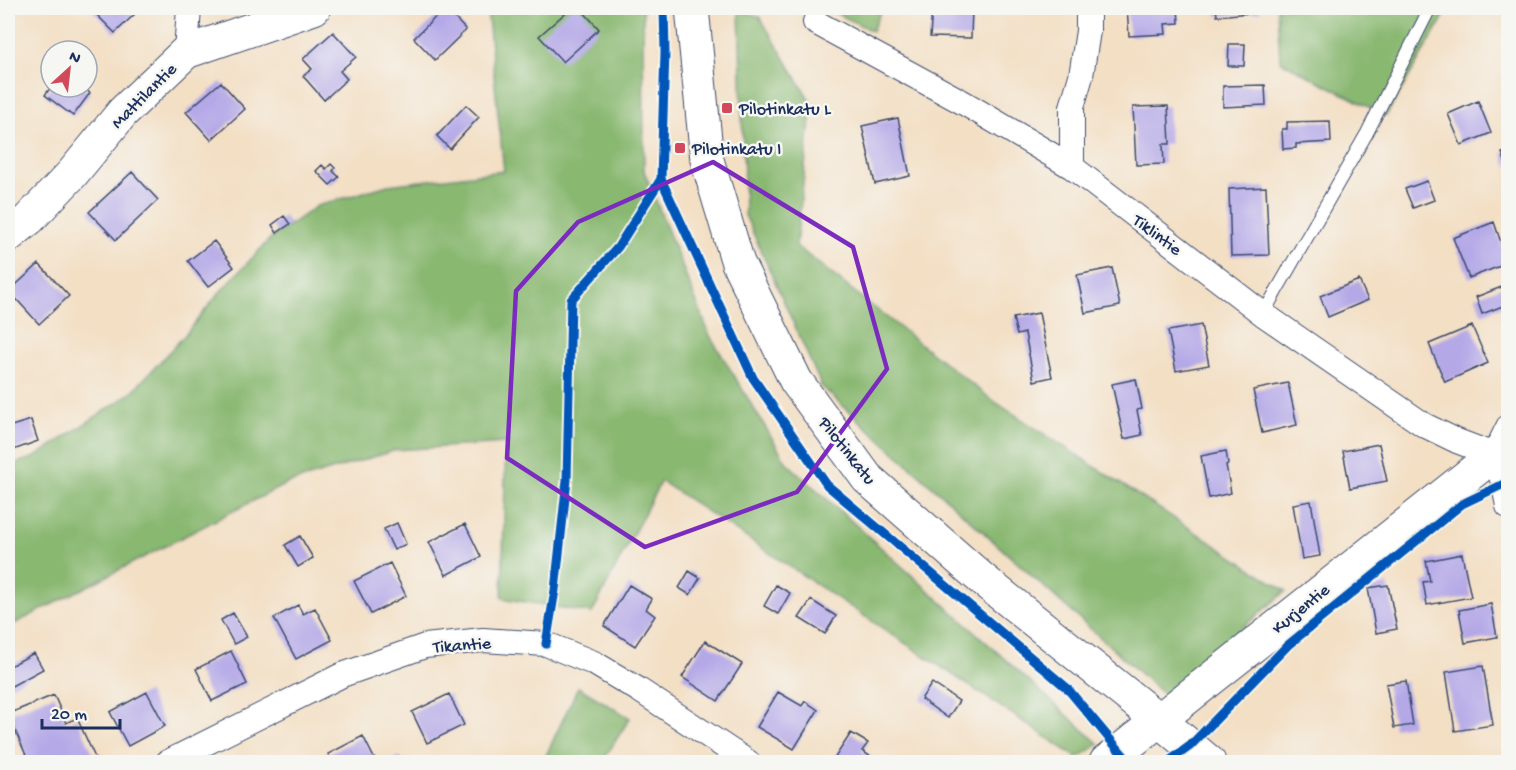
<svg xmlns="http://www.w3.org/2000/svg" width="1516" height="770" viewBox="0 0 1516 770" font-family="'Gochi Hand',sans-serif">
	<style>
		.forest { fill: #89b871; stroke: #527468; stroke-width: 1.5 }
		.building { fill: #b4a8e7 }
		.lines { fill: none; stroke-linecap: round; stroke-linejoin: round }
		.lane-casing { stroke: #3b496d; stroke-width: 14 }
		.street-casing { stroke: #3b496d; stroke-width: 26 }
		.secondary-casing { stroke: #3b496d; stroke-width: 35 }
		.lane { stroke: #fff; stroke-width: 12 }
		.street { stroke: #fff; stroke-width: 24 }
		.secondary { stroke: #fff; stroke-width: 33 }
		.cycleway-casing { stroke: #f6f6f2; stroke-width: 13 }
		.cycleway { stroke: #0057b8; stroke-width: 9 }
		.marked { fill: none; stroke: #7b2cbf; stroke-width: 4.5; stroke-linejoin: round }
		.poi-dot { fill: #d1495b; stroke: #f6f6f2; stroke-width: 2 }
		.labels { text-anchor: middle; stroke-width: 5; stroke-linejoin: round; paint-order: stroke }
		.street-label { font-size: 18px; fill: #1b2f5e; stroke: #f6f6f2 }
		.poi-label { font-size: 18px; fill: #1b2f5e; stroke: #f6f6f2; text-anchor: start }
	</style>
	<rect width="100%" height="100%" fill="#f6f6f2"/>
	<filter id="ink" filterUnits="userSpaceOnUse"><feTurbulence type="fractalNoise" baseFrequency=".0167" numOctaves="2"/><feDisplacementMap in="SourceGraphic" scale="12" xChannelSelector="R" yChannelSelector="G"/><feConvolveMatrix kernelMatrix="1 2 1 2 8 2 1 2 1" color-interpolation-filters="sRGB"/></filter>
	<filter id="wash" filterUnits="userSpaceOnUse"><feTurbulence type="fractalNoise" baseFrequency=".008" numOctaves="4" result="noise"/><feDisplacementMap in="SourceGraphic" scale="24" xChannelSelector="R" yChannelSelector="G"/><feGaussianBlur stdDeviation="1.35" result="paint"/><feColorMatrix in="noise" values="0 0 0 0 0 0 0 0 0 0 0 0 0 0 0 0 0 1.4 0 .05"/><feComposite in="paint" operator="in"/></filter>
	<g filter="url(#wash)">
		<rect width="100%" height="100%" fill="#f3dfc4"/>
		<path class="forest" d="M487,8H643L644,171L710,336L787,463L1099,744L1078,758L661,481L592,613L502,598L506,443L396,450L286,484L8,627V466L35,457L131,393L184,336L221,291L271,238L317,206L388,185L504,171Z
			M826,8H882L872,31Z
			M1277,8H1449L1386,116L1280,61Z
			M739,10L760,17L812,104L796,246L992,400L1286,591L1163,694L822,387L745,215Z
			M578,687L630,718L602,762H543Z"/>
		<g id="blocks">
			<path class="building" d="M90,8H141L115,33Z
				M445,8L466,30L435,60L414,38Z
				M571,8H580L599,29L563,62L539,36Z
				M932,8H972L971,38L930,37Z
				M1002,8H1042V10H1002Z
				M1127,8H1178L1179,23L1165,24L1166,34L1129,36Z
				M1216,8H1260V12L1217,16Z
				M333,32L356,57L340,71L347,79L324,100L303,76L312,69L303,59Z
				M1229,44H1245L1244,66H1228Z
				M221,82L245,109L211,140L186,112Z
				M1265,85L1266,105L1223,107V86Z
				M51,87H82L90,93L73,116L45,95Z
				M1478,101L1491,133L1461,145L1448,114Z
				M466,105L479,117L450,149L437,136Z
				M1168,106L1170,144H1163L1164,164L1136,165L1133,107Z
				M898,118L910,176L875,184L862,126Z
				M1330,121L1331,142L1296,144V148L1283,149L1282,129H1287V122Z
				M1508,151V169L1502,153Z
				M331,164L335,168L333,171L339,177L330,185L316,171L322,165L326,169Z
				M132,172L158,200L116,240L89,212Z
				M1427,181L1434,200L1413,208L1405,189Z
				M1266,187L1269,255L1231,256L1229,189Z
				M284,216L290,224L277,233L272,225Z
				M1494,222L1508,263L1469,278L1453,238Z
				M214,241L234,267L208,287L188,261Z
				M39,264L69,296L39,324L9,291Z
				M1112,268L1120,306L1085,313L1077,275Z
				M1359,280L1368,300L1328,317L1320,296Z
				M1504,286L1508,297V304L1482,314L1476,297Z
				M1039,313L1052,377L1034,381L1025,333L1017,335L1013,318Z
				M1201,325L1209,365L1176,371L1168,331Z
				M1472,326L1488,363L1445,382L1429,344Z
				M1136,379L1142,409L1137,410L1142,435L1124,439L1112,384Z
				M1288,383L1297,425L1262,433L1253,390Z
				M31,420L38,441L8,452V427Z
				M1379,444L1387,481L1350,488L1343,451Z
				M1226,451L1228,464L1226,465L1231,493L1209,498L1201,456Z
				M1311,501L1320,556L1302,559L1293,504Z
				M397,523L406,544L394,550L384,529Z
				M465,524L481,557L446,575L429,542Z
				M300,536L313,558L298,567L285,545Z
				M1462,554L1471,597L1427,605L1423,582L1430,581L1426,561Z
				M390,563L406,596L371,614L354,581Z
				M689,571L700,578L690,595L679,588Z
				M629,585L652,599L646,609L655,616L635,646L604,626Z
				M776,585L790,593L778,614L764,606Z
				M1388,585L1397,629L1376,633L1368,588Z
				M811,600L836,616L825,634L799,618Z
				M1491,604L1497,637L1465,643L1459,610Z
				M298,605L303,614L315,608L332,640L296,659L274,618Z
				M233,613L247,637L234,644L221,620Z
				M705,641L742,664L718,701L682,677Z
				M231,651L247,684L212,701L196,669Z
				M34,653L43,669L8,688V667Z
				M1483,666L1493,725L1455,731L1446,672Z
				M1406,681L1413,725L1394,728L1386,684Z
				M932,683L959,701L948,718L921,699Z
				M147,692L165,726L128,746L110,712Z
				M778,692L802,706L805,701L818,710L794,749L757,727Z
				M449,694L464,725L427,743L412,712Z
				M54,695L66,723L77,718L97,762H29L8,714Z
				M851,733L868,743L862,751L879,762H832Z
				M363,736L376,762H332L328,754Z
				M399,756L402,762H388Z"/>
		</g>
	</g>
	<g filter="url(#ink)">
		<use href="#blocks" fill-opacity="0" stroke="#3b496d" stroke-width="1.5"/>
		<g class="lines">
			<g class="lane-casing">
				<path id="lane" d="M1263,314L1367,133L1430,8"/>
			</g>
			<g class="street-casing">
				<path id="street" d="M815,22L964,103L1072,167L1263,314L1424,425L1457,441L1494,455
					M186,52L189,8
					M1072,167V107L1081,76L1088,31V8
					M1508,427L1494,455L1504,485L1508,506
					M168,762L342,675L425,646L483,640L546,644L594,663L639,690L748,762"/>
			</g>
			<g class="secondary-casing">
				<path id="secondary" d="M692,8L707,160L738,263L796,381L867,478L982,579L1160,721L1209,762
					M8,236L29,219L72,174L123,112L186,52L314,8
					M1106,762L1494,455"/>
			</g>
			<use href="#lane" class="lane"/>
			<use href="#street" class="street"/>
			<use href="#secondary" class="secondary"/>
			<g class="cycleway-casing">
				<path id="cycleway" d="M664,8L665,52L661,179L753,378L827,485L1067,688L1129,762
					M546,644L555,590L567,480L571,300L618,247L661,179
					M1168,762L1190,746L1288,645L1462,504L1508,482"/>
			</g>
			<use href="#cycleway" class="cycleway"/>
		</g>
	</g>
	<path class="marked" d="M713,162L853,247L887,369L797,492L645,547L507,458L516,291L578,222Z"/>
	<g class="poi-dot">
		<rect x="721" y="102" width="12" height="12" rx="3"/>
		<rect x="674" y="142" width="12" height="12" rx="3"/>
	</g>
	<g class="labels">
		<g class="street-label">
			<text transform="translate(143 95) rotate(-45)" y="6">Mattilantie</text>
			<text transform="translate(1158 234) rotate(37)" y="6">Tiklintie</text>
			<text transform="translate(848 450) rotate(52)" y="6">Pilotinkatu</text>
			<text transform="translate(1300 608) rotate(-39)" y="6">Kurjentie</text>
			<text transform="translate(462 644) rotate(-4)" y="6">Tikantie</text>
		</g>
		<g class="poi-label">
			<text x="739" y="114">Pilotinkatu L</text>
			<text x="692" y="154">Pilotinkatu I</text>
		</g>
	</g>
	<rect width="1516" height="770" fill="none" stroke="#f6f6f2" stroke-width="30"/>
	<g transform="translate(69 69) rotate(27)"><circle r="28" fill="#f6f6f2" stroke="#9ea6b7" stroke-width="1.5"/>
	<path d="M0-4.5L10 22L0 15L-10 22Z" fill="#d1495b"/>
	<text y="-9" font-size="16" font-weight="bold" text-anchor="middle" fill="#1b2f5e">N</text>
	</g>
	<path d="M42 719v9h78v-9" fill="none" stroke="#1b2f5e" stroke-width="3"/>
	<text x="51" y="719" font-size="18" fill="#1b2f5e" stroke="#f6f6f2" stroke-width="4.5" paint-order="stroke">20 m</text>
</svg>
